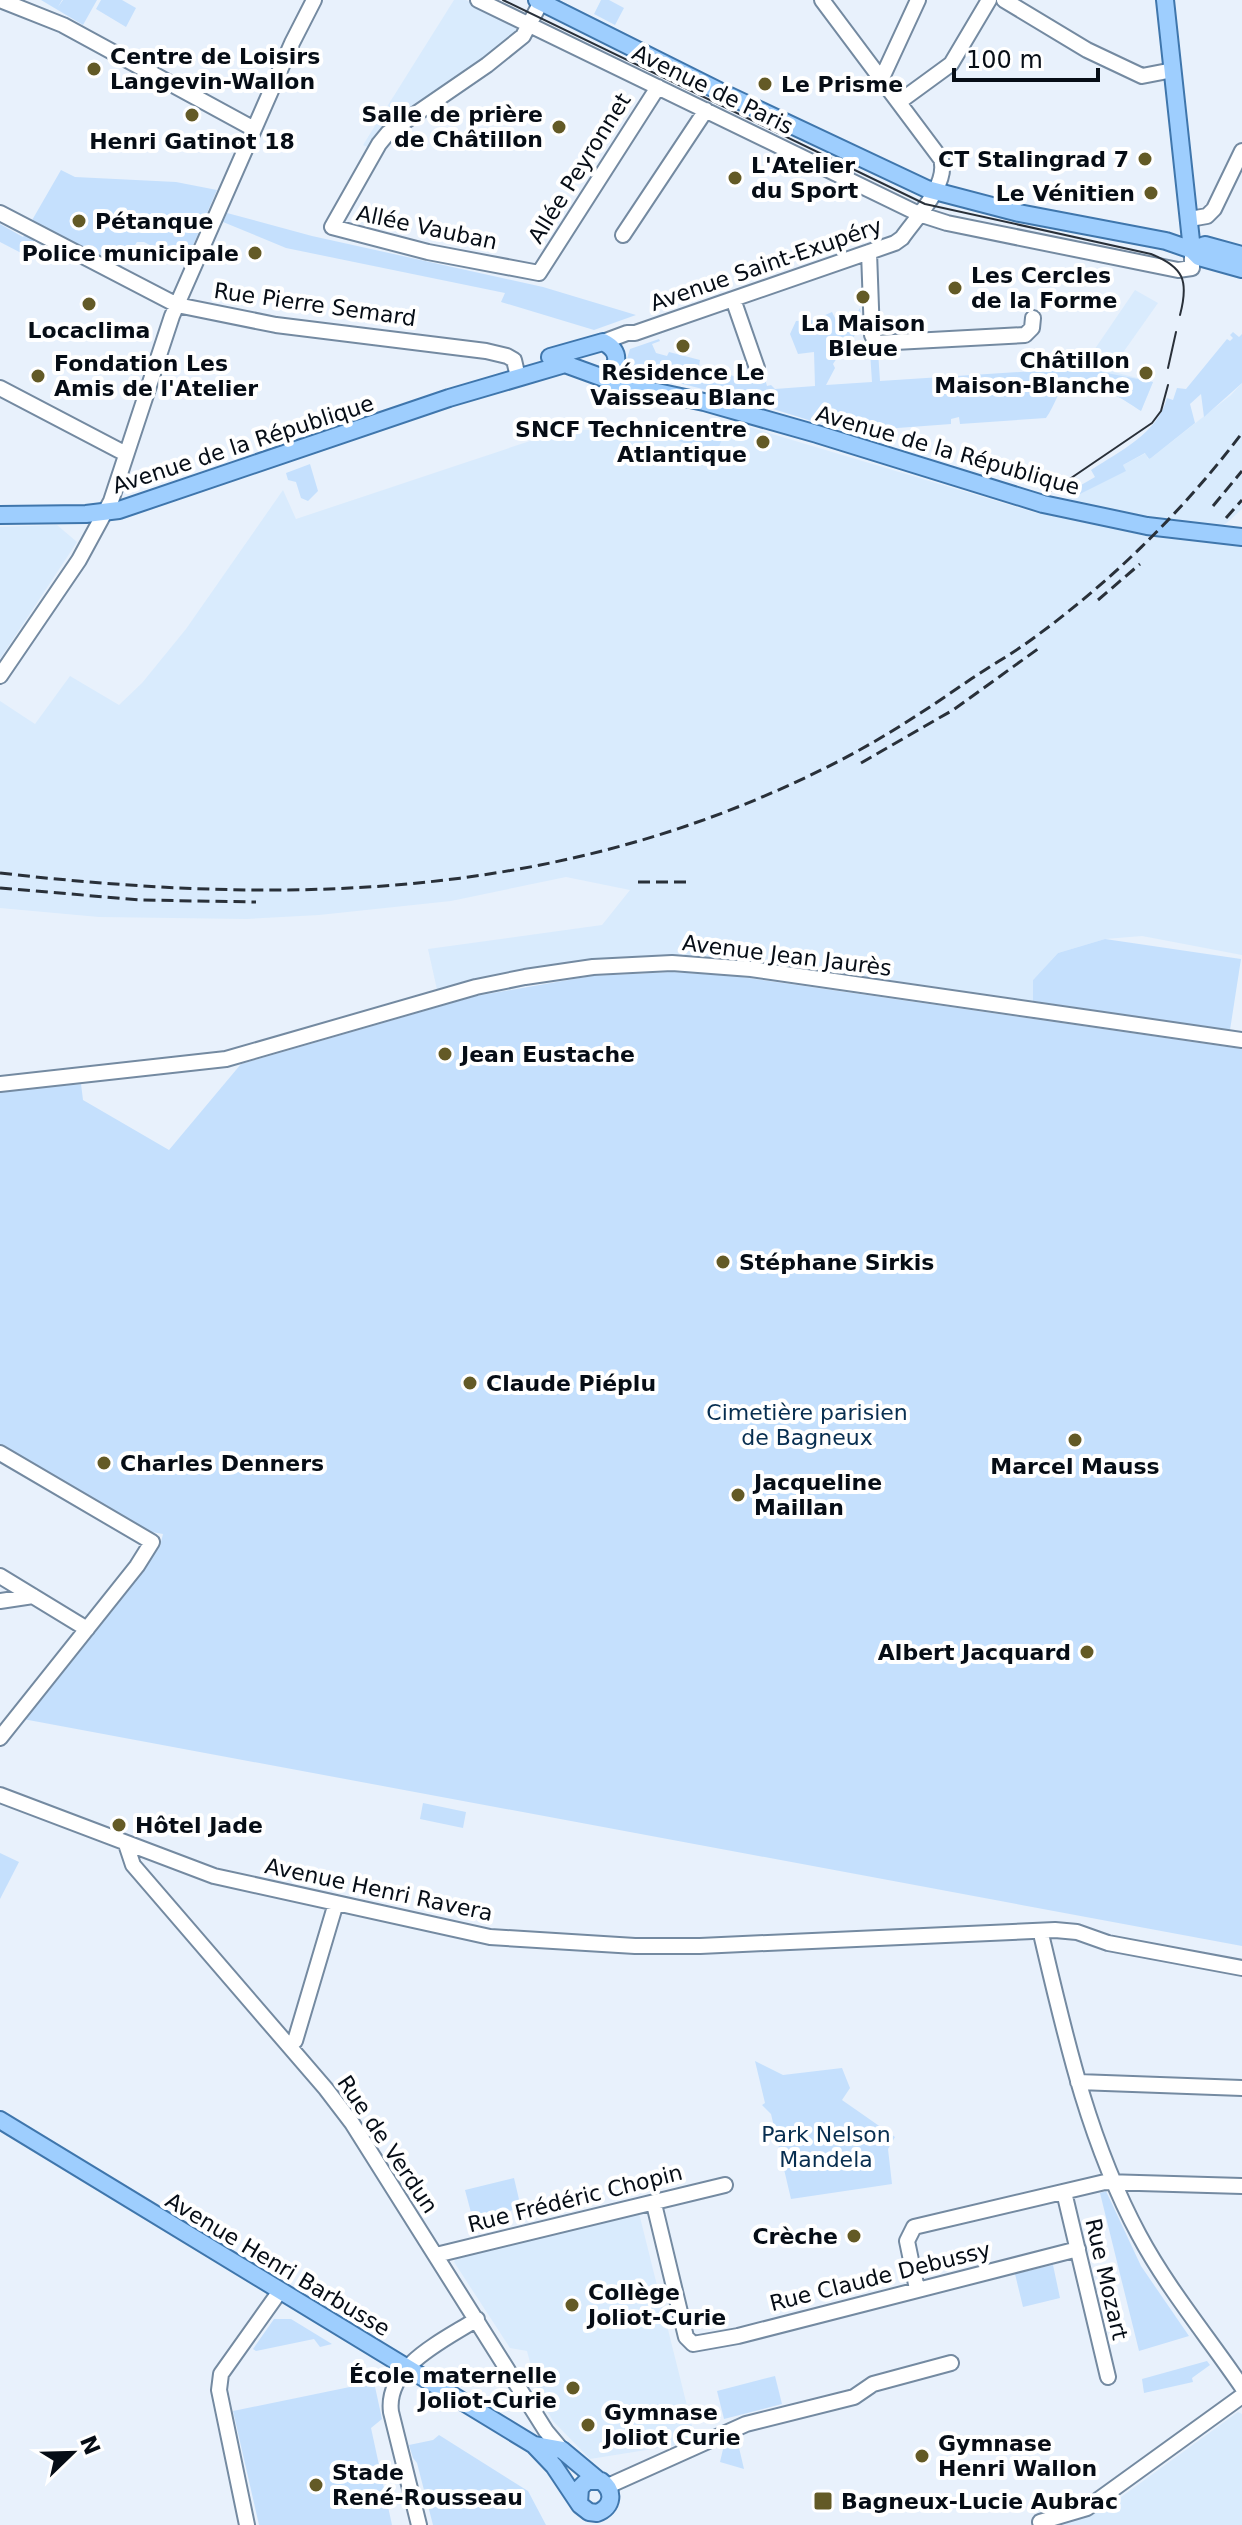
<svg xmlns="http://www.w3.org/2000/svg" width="1242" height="2525" viewBox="0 0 1242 2525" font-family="'DejaVu Sans',sans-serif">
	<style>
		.built { fill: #d9ebfd }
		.green { fill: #c5e0fd }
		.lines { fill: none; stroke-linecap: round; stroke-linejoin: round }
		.minor-casing { stroke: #748aa1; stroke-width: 18 }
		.major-casing { stroke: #3f76ac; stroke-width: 20 }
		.minor { stroke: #fff; stroke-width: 14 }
		.major { stroke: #9ecefe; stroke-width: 16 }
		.tram { stroke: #293039; stroke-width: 2 }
		.rail { stroke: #293039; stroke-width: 3; stroke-dasharray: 12 6; stroke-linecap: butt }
		.poi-dot { fill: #635a26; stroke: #fff; stroke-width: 3 }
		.labels { text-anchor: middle; stroke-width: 8; stroke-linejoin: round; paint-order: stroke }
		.poi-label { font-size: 22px; font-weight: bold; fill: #060d16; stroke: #fff; text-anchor: start }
		.street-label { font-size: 22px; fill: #060d16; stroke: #fff }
		.park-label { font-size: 22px; fill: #072e50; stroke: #fff }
	</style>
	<rect width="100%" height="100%" fill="#e8f1fc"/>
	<path class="built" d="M454,0H466L517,25L518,38L439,90L375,139L369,148L363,145Z
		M1135,290L1158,303L1110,371L1153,382L1141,411L1123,399L1099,388L1093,395L1073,381Z
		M1242,383V509L1209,539L1242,543V955L1142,936L1105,939L1058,953L1033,980V1001L729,957L649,959L438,994L428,949L602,925L630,890L566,877L451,901L319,915L247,919L99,917L0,908V701L35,724L70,676L119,705L142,683L186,629L283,490L296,519L566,429L655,433L716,454L729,421L1036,513L1125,471L1123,465L1146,453L1148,459L1151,458L1231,395Z
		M57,525L77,542L0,659V527Z
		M639,2213L696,2442L590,2459L553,2421L539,2396L527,2351L510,2348L454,2262L456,2258Z
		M1238,2412L1242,2414V2525H1061L1106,2508Z"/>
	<path class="green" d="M41,0H62L58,7L63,0H97L83,25Z
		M101,0H122L136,8L126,27L96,9Z
		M601,0H609L624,8L615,25L594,14Z
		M61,170L75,177L176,182L217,190L185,264L144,242H137L120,268L31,222Z
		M227,213L312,236L543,287L636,315L594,330L501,302L505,293L286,248L223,222Z
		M0,224L23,237L26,233L36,238L27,256L0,242Z
		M860,308L862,322L846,351L843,349L833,364L835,368L826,385L872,382L870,352L878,351L880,381L1081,368L1153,382L1141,411C1120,397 1093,380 1066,381C1058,392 1055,405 1046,418L960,424L959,417L951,419V424L884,429V443L828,426L829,423L850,428H866V422L851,423L823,416L818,423L735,397L634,372L626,362L630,349L659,339L660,341L652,344L656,353L667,356L669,352L700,360L699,366L751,381L747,366L750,365L756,382L765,379L767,386L771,385L775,389L815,386L814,352L798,354L790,334L796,321L814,320L832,312L837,322L853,320Z
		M1233,332L1239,337L1242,334V383L1204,417L1201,394L1190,404L1195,423L1151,458L1149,459L1145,453L1123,465L1126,471L1072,498L1069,492L1095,477L1091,470C1121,450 1157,434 1167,398L1173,400L1177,388L1186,389L1227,339L1230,341L1233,338L1230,335Z
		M704,424L725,432L716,454L658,434L659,431L688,437L700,430Z
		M310,464L318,491L308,501L301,498L296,482L288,480L286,473Z
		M1105,939L1241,959L1230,1030L1033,1001V980L1058,953Z
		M672,972L734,976L1242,1049V1946L23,1719L160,1546L163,1534L146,1531L0,1449V1091L81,1084L83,1100L169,1150L241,1064L476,996L591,976Z
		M423,1803L466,1812L463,1828L420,1819Z
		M0,1853L19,1862L0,1899Z
		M755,2061L783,2075L842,2068L850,2088L842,2100L895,2137L888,2149L892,2184L791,2199L771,2114L762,2105L765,2103Z
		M514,2178L521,2208L473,2220L465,2190Z
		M1106,2191L1141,2266L1189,2336L1139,2351L1100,2193Z
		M1053,2265L1060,2298L1023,2307L1015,2274Z
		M274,2319H291L332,2344L320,2347L314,2339L256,2351L253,2349Z
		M1207,2361L1210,2365L1192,2378L1193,2382L1144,2393L1142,2379Z
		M775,2376L782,2404L724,2419L717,2391Z
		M374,2382L382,2419L371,2428L392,2525H259L233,2411Z
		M439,2435L528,2491L546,2525H433L417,2463L413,2458L409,2445L433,2440Z
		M737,2439L744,2469L720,2462L724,2445Z"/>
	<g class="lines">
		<g class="minor-casing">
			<path id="minor" d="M0,0L63,25L254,129
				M478,0L919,214L947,223L1178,270L1192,268V250
				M1004,0L1087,50L1142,76L1173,70
				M541,2L523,36L487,65L388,133L379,144L332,227L428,252L539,273L658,87
				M881,80L918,0
				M899,102L951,64L989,0
				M0,213L177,305L276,325L486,351L507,356L514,360L518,377
				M1190,219L1207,216L1214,209L1242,151
				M623,235L706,110
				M869,252L872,335L876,343L1025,335L1032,328L1033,318
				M733,299L757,368
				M603,342L627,333H635L895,243L902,238C916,218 949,184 941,159L822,0
				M0,388L126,454
				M0,676L79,560L111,501L172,316L292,43L314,0
				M0,1084L226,1059L476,987L525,977L593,967L672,963L751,969L1242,1040
				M0,1453L152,1542L137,1566L0,1738
				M0,1576L87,1629
				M0,1601L33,1596
				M0,1795L214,1876L490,1937L635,1946H700L1055,1930L1077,1932L1108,1943L1242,1968
				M126,1844L133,1865L326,2089L352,2123L546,2431L562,2450
				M1042,1938C1066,2040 1089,2142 1139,2235C1168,2289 1208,2337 1242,2387
				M295,2041L336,1903
				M1078,2082L1242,2088
				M1064,2192L1108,2377
				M654,2204L686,2337L693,2344L738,2336L1078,2249
				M436,2255L725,2185
				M917,2289L907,2241L914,2227L1105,2182L1242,2186
				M608,2486L746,2424L854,2397L873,2384L951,2363
				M1040,2522L1087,2508L1242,2396
				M247,2525L219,2390L221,2374L280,2291
				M419,2525L391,2412C385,2366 445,2340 477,2319"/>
		</g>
		<g class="major-casing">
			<path id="major" d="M537,0L719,91L927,189L1019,213L1166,241L1192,250L1199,257L1242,269
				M1165,0L1192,250
				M1192,250L1205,245L1242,255
				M550,357L603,342C621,351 620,366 604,377
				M0,515L86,514L119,510L449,398L565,364L620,384L704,402L817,434L1043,504L1147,526L1242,537
				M0,2120L534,2445L554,2466L580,2505L589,2512L597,2513C613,2507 615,2491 601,2481H587L580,2488L579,2503
				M534,2445L562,2450L598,2480"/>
		</g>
		<use href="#minor" class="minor"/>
		<use href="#major" class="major"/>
		<path class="tram" d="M503,0L925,204L1151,254C1184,267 1189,281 1180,315
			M1168,368L1176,332
			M1052,491L1152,423L1161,411L1168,385"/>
		<path class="rail" d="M1213,506L1242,471
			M1226,518L1242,500
			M1098,600L1140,564
			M861,763L953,710L1042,646
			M0,873C296,907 570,900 841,760C887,736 929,708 971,679C992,665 1015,652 1035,637C1113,580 1184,510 1242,433
			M638,882H688
			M0,888L141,900L256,902"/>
	</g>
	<g class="poi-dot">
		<circle cx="94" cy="69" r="8"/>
		<circle cx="765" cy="84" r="8"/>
		<circle cx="192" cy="115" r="8"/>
		<circle cx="559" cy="127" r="8"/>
		<circle cx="1145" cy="159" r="8"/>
		<circle cx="735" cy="178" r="8"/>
		<circle cx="1151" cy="193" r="8"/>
		<circle cx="79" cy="221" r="8"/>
		<circle cx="255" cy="253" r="8"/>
		<circle cx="955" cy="288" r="8"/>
		<circle cx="863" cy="297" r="8"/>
		<circle cx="89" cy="304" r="8"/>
		<circle cx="683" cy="346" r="8"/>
		<circle cx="1146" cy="373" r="8"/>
		<circle cx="38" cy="376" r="8"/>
		<circle cx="763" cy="442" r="8"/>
		<circle cx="445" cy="1054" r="8"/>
		<circle cx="723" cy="1262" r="8"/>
		<circle cx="470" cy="1383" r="8"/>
		<circle cx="1075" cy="1440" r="8"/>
		<circle cx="104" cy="1463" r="8"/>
		<circle cx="738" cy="1495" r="8"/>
		<circle cx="1087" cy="1652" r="8"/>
		<circle cx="119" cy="1825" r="8"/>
		<circle cx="854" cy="2236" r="8"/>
		<circle cx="572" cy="2305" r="8"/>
		<circle cx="573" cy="2388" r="8"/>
		<circle cx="588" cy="2425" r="8"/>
		<circle cx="922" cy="2456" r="8"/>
		<circle cx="316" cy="2485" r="8"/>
		<rect x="813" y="2491" width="20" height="20" rx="4"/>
	</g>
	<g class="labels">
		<g class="poi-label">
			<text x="110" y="64">Centre de Loisirs<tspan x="110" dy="25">Langevin-Wallon</tspan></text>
			<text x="781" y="92">Le Prisme</text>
			<text x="543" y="122" text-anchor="end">Salle de prière<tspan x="543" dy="25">de Châtillon</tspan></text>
			<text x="192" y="149" text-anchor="middle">Henri Gatinot 18</text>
			<text x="1129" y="167" text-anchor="end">CT Stalingrad 7</text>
			<text x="751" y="173">L'Atelier<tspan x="751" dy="25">du Sport</tspan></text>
			<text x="1135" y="201" text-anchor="end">Le Vénitien</text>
			<text x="95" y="229">Pétanque</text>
			<text x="239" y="261" text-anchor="end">Police municipale</text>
			<text x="971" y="283">Les Cercles<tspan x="971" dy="25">de la Forme</tspan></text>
			<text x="863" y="331" text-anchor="middle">La Maison<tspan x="863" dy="25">Bleue</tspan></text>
			<text x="89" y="338" text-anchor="middle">Locaclima</text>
			<text x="1130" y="368" text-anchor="end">Châtillon<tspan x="1130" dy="25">Maison-Blanche</tspan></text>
			<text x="54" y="371">Fondation Les<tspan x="54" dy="25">Amis de l'Atelier</tspan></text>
			<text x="683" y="380" text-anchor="middle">Résidence Le<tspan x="683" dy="25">Vaisseau Blanc</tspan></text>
			<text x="747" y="437" text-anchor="end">SNCF Technicentre<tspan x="747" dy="25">Atlantique</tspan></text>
			<text x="461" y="1062">Jean Eustache</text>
			<text x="739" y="1270">Stéphane Sirkis</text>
			<text x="486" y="1391">Claude Piéplu</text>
			<text x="120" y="1471">Charles Denners</text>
			<text x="1075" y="1474" text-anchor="middle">Marcel Mauss</text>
			<text x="754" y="1490">Jacqueline<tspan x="754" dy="25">Maillan</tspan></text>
			<text x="1071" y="1660" text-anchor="end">Albert Jacquard</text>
			<text x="135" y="1833">Hôtel Jade</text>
			<text x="838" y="2244" text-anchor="end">Crèche</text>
			<text x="588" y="2300">Collège<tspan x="588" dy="25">Joliot-Curie</tspan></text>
			<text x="557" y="2383" text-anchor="end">École maternelle<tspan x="557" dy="25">Joliot-Curie</tspan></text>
			<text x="604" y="2420">Gymnase<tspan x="604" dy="25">Joliot Curie</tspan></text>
			<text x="938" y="2451">Gymnase<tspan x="938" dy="25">Henri Wallon</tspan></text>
			<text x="332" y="2480">Stade<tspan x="332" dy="25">René-Rousseau</tspan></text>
			<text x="841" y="2509">Bagneux-Lucie Aubrac</text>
		</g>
		<g class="street-label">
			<text transform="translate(713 89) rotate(26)" y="8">Avenue de Paris</text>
			<text transform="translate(579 168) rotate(-58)" y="8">Allée Peyronnet</text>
			<text transform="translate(427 227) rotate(12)" y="8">Allée Vauban</text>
			<text transform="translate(766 264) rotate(-19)" y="8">Avenue Saint-Exupéry</text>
			<text transform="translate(315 304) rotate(8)" y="8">Rue Pierre Semard</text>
			<text transform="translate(243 444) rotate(-18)" y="8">Avenue de la République</text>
			<text transform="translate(948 450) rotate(16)" y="8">Avenue de la République</text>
			<text transform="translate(787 955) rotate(7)" y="8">Avenue Jean Jaurès</text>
			<text transform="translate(379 1889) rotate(12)" y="8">Avenue Henri Ravera</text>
			<text transform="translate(388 2144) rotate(56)" y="8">Rue de Verdun</text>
			<text transform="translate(575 2198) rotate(-14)" y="8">Rue Frédéric Chopin</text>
			<text transform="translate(278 2264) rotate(31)" y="8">Avenue Henri Barbusse</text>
			<text transform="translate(880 2276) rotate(-14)" y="8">Rue Claude Debussy</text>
			<text transform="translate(1107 2279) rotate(77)" y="8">Rue Mozart</text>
		</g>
		<g class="park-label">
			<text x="807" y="1420">Cimetière parisien<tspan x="807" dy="25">de Bagneux</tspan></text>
			<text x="826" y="2142">Park Nelson<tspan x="826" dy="25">Mandela</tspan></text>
		</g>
	</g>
	<g transform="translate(72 2453) rotate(67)" stroke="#ffffff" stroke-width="6" paint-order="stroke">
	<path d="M0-6L14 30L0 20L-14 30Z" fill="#060d16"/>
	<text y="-12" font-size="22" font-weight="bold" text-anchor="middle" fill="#060d16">N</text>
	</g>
	<path d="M954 68v12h144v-12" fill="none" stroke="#060d16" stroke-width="4"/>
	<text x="966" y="68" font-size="24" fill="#060d16" stroke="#ffffff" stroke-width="6" paint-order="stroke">100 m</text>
</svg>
